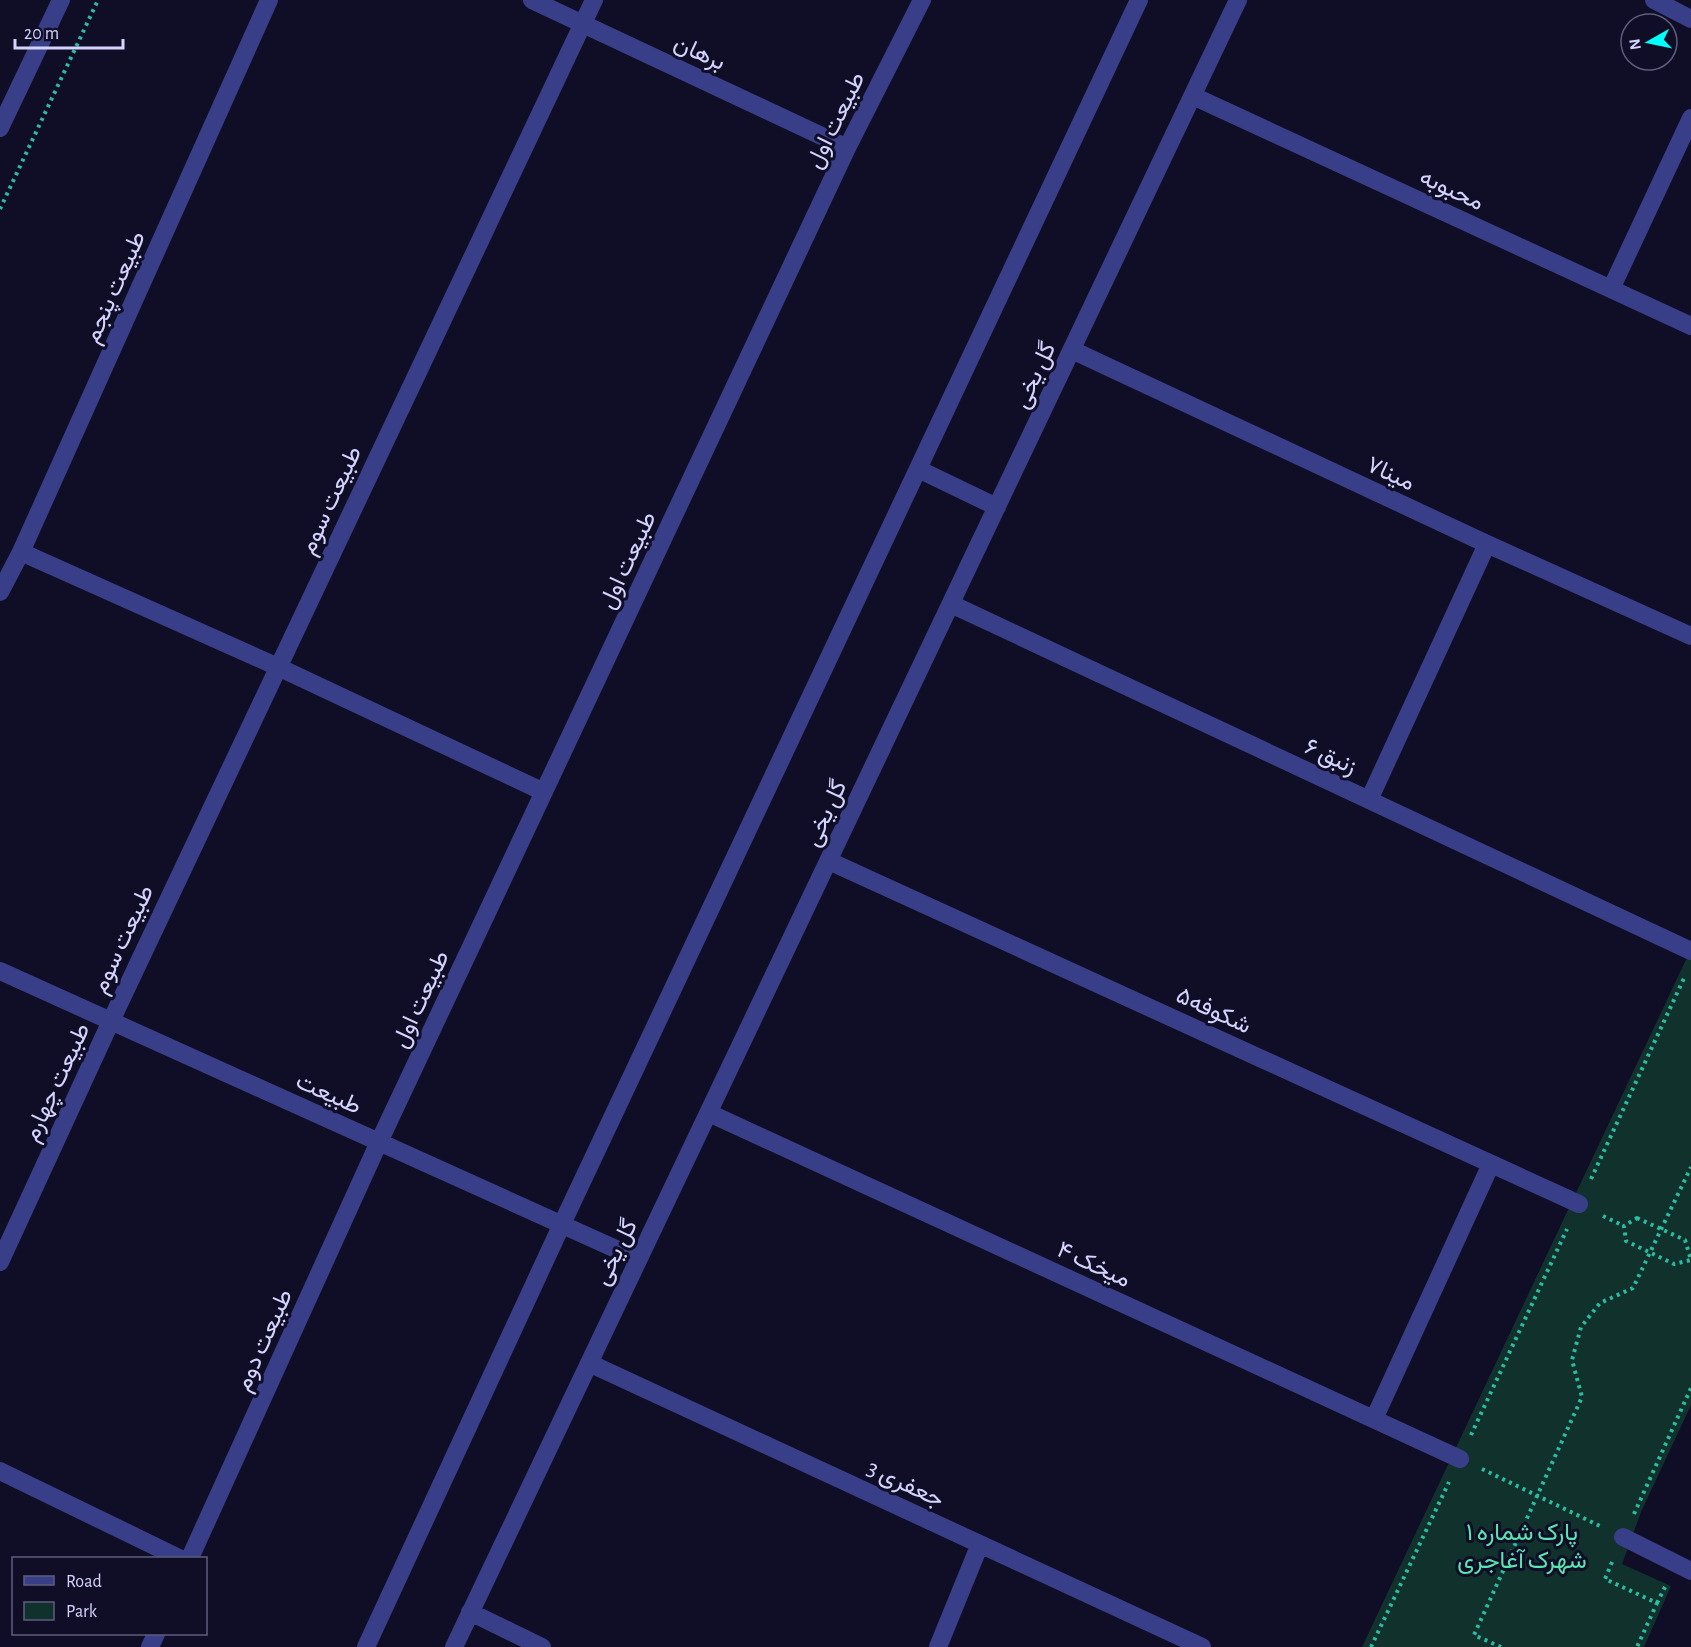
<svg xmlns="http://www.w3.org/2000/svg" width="1691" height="1647" viewBox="0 0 1691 1647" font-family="'Alegreya Sans',Vazirmatn,sans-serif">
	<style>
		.green { fill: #11312c }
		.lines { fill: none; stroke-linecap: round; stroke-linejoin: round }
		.path { stroke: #2bbca2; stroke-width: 4; stroke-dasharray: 3 4.5; stroke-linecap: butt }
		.minor { stroke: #383e87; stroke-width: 18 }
		.labels { text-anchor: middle; stroke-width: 6; stroke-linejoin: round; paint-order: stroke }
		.street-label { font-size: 24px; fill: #d4d4ff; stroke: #100e26 }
		.park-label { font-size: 24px; fill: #5be4b1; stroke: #100e26 }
	</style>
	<rect width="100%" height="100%" fill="#100e26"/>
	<path class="green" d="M1691,949V1405L1641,1512L1622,1564L1671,1586L1644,1647H1362Z"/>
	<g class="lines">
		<path class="path" d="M0,209L98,0
			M1591,1179L1685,976
			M1603,1216L1624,1226
			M1637,1218L1685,1240L1691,1260L1674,1264L1626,1241L1624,1226Z
			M1471,1435L1567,1229
			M1482,1469L1600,1526
			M1634,1514L1691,1388
			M1612,1562L1605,1579L1657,1603L1637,1647
			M1657,1603L1665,1587
			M1371,1647L1449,1482
			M1501,1647L1474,1635L1582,1397L1572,1360L1581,1327L1600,1303L1633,1288L1691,1167"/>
		<path class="minor" d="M532,0L847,148
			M1654,0L1691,19
			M1193,96L1691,326
			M0,128L61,0
			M1611,289L1691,118
			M1072,350L1487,544L1691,636
			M918,469L997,507
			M21,552L278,667L544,792
			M0,592L21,552L269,0
			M951,604L1691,951
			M1369,800L1487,544
			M829,861L1579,1204
			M0,971L638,1259
			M709,1113L1460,1459
			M0,1262L111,1021L594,0
			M589,1363L1202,1647
			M1374,1419L1491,1164
			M0,1471L179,1558
			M1623,1537L1691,1571
			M190,1558L379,1142L847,148L922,0
			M470,1612L542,1647
			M150,1647L156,1634
			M366,1647L562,1224L1139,0
			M454,1647L1238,0
			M938,1647L980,1544"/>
	</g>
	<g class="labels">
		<g class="street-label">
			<text transform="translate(700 52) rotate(25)" y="8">برهان</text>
			<text transform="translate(835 120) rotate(-64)" y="8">طبیعت اول</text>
			<text transform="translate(1452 189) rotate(25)" y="8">محبوبه</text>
			<text transform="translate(114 287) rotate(-66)" y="8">طبیعت پنجم</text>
			<text transform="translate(1034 375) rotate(-65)" y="8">گل یخی</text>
			<text transform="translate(1391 473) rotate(25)" y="8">مینا۷</text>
			<text transform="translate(330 500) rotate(-65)" y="8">طبیعت سوم</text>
			<text transform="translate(627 560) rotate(-65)" y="8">طبیعت اول</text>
			<text transform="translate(1331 756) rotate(25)" y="8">زنبق ۶</text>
			<text transform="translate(825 813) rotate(-65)" y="8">گل یخی</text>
			<text transform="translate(122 939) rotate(-65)" y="8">طبیعت سوم</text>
			<text transform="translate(420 999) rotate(-65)" y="8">طبیعت اول</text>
			<text transform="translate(1214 1010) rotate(25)" y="8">شکوفه۵</text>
			<text transform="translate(56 1082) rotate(-65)" y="8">طبیعت چهارم</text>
			<text transform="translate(329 1093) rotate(24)" y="8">طبیعت</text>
			<text transform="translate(615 1252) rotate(-64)" y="8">گل یخی</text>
			<text transform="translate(1094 1264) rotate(25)" y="8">میخک ۴</text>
			<text transform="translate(263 1340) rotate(-66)" y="8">طبیعت دوم</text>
			<text transform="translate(906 1483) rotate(25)" y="8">3 جعفری</text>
		</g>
		<g class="park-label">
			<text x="1522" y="1540">پارک شماره ۱<tspan x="1522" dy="28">شهرک آغاجری</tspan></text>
		</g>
	</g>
	<rect x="12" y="1557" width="195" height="78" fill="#100e26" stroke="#5e5d7d" stroke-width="1.5"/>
	<rect x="24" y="1576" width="30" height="9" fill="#383e87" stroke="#5e5d7d" stroke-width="1.5"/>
	<text x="66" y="1587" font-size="18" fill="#d4d4ff">Road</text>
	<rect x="24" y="1602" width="30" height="18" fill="#11312c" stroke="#5e5d7d" stroke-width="1.5"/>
	<text x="66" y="1617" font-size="18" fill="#d4d4ff">Park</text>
	<g transform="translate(1649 42) rotate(261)"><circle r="28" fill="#100e26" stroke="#5e5d7d" stroke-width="1.5"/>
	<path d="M0-4.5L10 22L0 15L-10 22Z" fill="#00fffa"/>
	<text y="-9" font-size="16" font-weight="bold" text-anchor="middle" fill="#d4d4ff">N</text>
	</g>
	<path d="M15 39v9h108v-9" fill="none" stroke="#d4d4ff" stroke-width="3"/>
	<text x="24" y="39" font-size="18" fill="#d4d4ff" stroke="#100e26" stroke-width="4.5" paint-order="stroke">20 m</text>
</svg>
